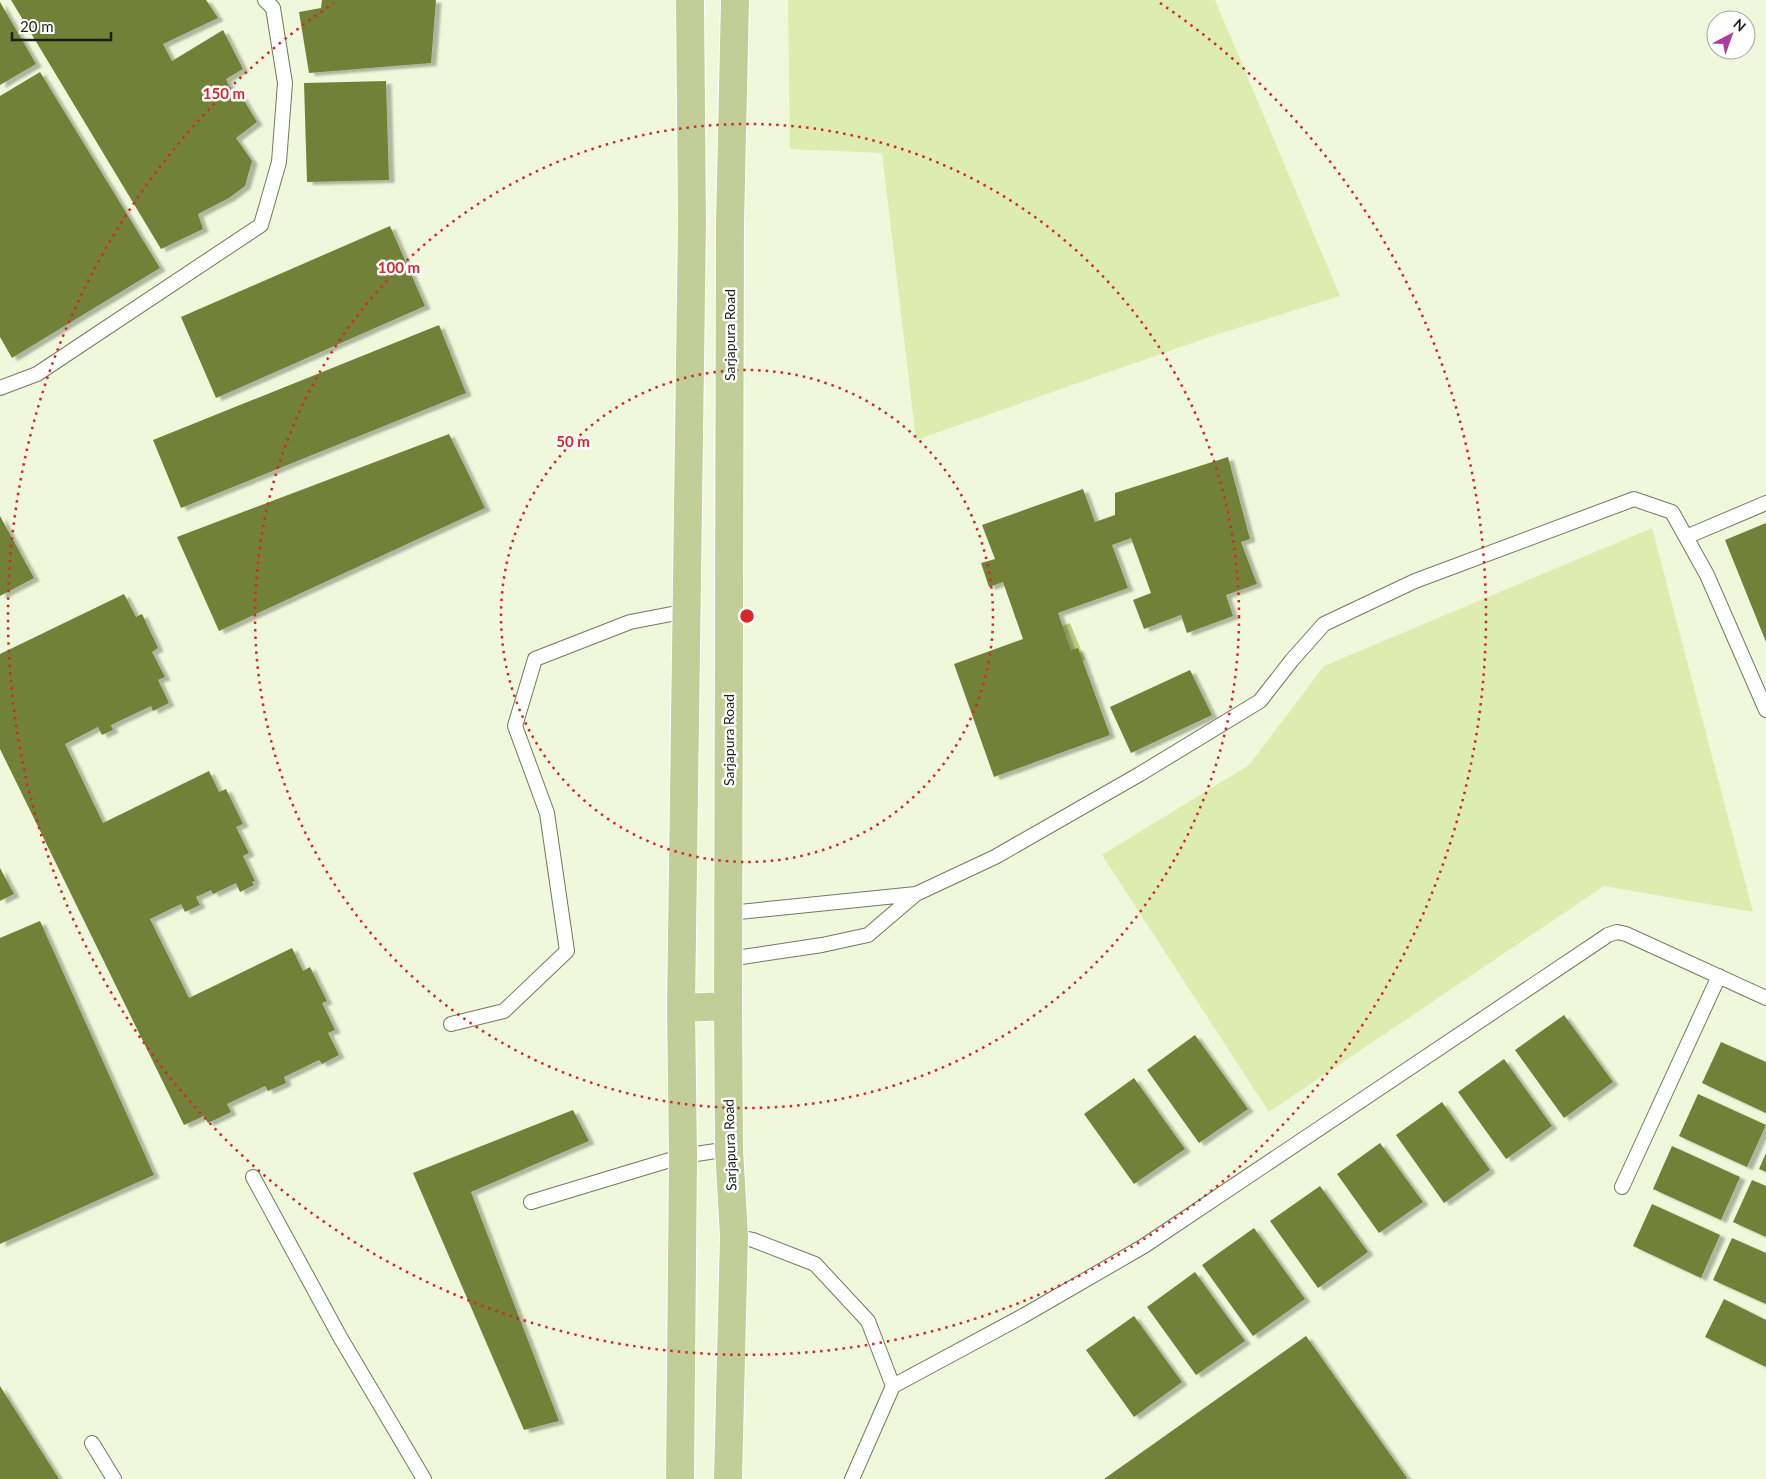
<svg xmlns="http://www.w3.org/2000/svg" width="1766" height="1479" viewBox="0 0 1766 1479" font-family="Lato,sans-serif">
	<style>
		.green { fill: #ddedb0 }
		.water { fill: #bbcf83 }
		.building { fill: #718239; filter: url(#shadow) }
		.lines { fill: none; stroke-linecap: round; stroke-linejoin: round }
		.lane-casing { stroke: #727a5f; stroke-width: 16 }
		.primary-casing { stroke: #fff; stroke-width: 30 }
		.lane { stroke: #fff; stroke-width: 14 }
		.primary { stroke: #c1ce97; stroke-width: 28 }
		.ring { fill: none; stroke: #d62828; stroke-width: 2.5; stroke-dasharray: 2.5 5 }
		.labels { text-anchor: middle; stroke-width: 5; stroke-linejoin: round; paint-order: stroke }
		.street-label { font-size: 14px; fill: #1b1e14; stroke: #fff }
		.centre { fill: #d62828; stroke: #fff; stroke-width: 2.5 }
		.ring-label { font-size: 15px; text-anchor: middle; font-weight: bold; fill: #d62828; stroke: #fff; stroke-width: 5; stroke-linejoin: round; paint-order: stroke }
	</style>
	<defs>
		<filter id="shadow"><feDropShadow dx="5.5" dy="3" stdDeviation="1" flood-color="#0004"/></filter>
	</defs>
	<rect width="100%" height="100%" fill="#eff8da"/>
	<path class="green" d="M788,0H1215L1340,296L1209,337L916,440L882,153L790,149Z
		M1652,528L1753,912L1604,886L1269,1112L1102,855L1249,765L1324,666Z"/>
	<path class="water" d="M1070,623L1085,660L1058,671L1044,633Z"/>
	<path class="building" d="M11,0H206L218,18L163,44L172,61L223,30L243,69L226,79L232,92L240,94L257,122L236,138L252,161L245,186L229,198L198,214L203,229L161,249Z
		M322,0H436L431,63L309,73L299,12L321,8Z
		M0,2L36,64L0,85Z
		M40,72L160,268L12,358L0,337V96Z
		M386,81L389,180L307,182L304,83Z
		M390,226L425,306L216,398L181,317Z
		M439,325L466,393L181,508L153,440Z
		M449,434L485,508L219,631L177,537Z
		M1228,457L1250,539L1241,542L1257,584L1226,595L1233,616L1187,633L1181,615L1144,629L1133,600L1151,593L1131,538L1112,545L1128,588L1058,613L1071,650L1078,648L1110,735L994,777L954,664L1023,639L1003,582L989,587L981,563L995,559L982,525L1083,489L1095,522L1115,515V493Z
		M0,516L34,578L0,596Z
		M1766,523V642L1725,540Z
		M124,594L136,617L142,614L158,648L152,652L165,677L158,680L169,703L153,711L151,706L111,725L113,730L102,735L98,727L65,744L103,823L209,771L219,792L226,789L243,824L236,827L249,853L243,856L255,881L252,882L254,885L240,892L236,883L213,894L211,890L196,897L200,905L185,912L181,904L150,919L189,998L292,948L303,971L310,967L327,1001L322,1003L335,1030L328,1033L339,1055L322,1064L319,1060L284,1077L286,1083L268,1091L265,1086L227,1104L231,1112L208,1123L204,1116L184,1125L0,749V654Z
		M1190,670L1212,715L1131,753L1110,707Z
		M0,868L14,894L0,901Z
		M40,921L154,1175L0,1244V938Z
		M1564,1015L1613,1082L1564,1118L1515,1050Z
		M1195,1035L1248,1109L1199,1143L1147,1070Z
		M1721,1042L1766,1062V1113L1702,1083Z
		M1504,1059L1552,1126L1506,1159L1458,1092Z
		M1134,1078L1185,1149L1134,1184L1084,1114Z
		M1698,1094L1766,1125L1747,1167L1679,1136Z
		M1442,1102L1490,1170L1444,1203L1396,1135Z
		M573,1110L589,1141L471,1192L559,1421L524,1430L413,1173Z
		M1380,1143L1423,1202L1379,1233L1337,1174Z
		M1672,1146L1740,1177L1721,1220L1653,1189Z
		M1766,1153V1172L1759,1169Z
		M1752,1180L1766,1186V1237L1733,1222Z
		M1320,1186L1368,1252L1318,1288L1270,1221Z
		M1652,1204L1720,1235L1701,1278L1633,1246Z
		M1254,1228L1305,1299L1253,1336L1202,1265Z
		M1732,1238L1766,1253V1304L1713,1280Z
		M1195,1272L1245,1341L1196,1375L1147,1307Z
		M1724,1299L1766,1320V1367L1705,1337Z
		M1134,1316L1182,1382L1134,1417L1086,1350Z
		M1306,1336L1407,1478L1405,1479H1104Z
		M0,1386L59,1479H0Z"/>
	<g class="lines">
		<g class="lane-casing">
			<path id="lane" d="M0,388L37,374L261,225L279,162L285,83L273,8L265,0
				M1686,537L1766,503
				M729,913L916,894
				M729,959L822,945L868,935L916,894L995,857L1140,774L1260,701L1292,660L1324,624L1415,581L1634,499L1672,512L1707,575L1766,710
				M451,1024L504,1011L567,951L547,813L515,726L535,659L630,622L687,611
				M253,1177L340,1337L424,1479
				M1622,1187L1719,976
				M531,1202L683,1156L729,1149
				M734,1236L753,1240L815,1264L868,1321L893,1386L852,1479
				M893,1386L1023,1316L1144,1246L1608,935L1617,932L1626,934L1766,998
				M92,1443L114,1479"/>
		</g>
		<g class="primary-casing">
			<path id="primary" d="M681,1008L728,1006
				M680,1479L683,1156L681,1008L692,222L690,0
				M728,1479L734,1236L729,1149L728,1006L730,224L735,0"/>
		</g>
		<use href="#lane" class="lane"/>
		<use href="#primary" class="primary"/>
	</g>
	<g class="ring">
		<circle cx="747" cy="616" r="246"/>
		<circle cx="747" cy="616" r="492"/>
		<path d="M1160 3A739 739 0 1 1 334 3"/>
	</g>
	<g class="labels">
		<g class="street-label">
			<text transform="translate(730 335) rotate(-90)" y="5">Sarjapura Road</text>
			<text transform="translate(729 740) rotate(-90)" y="5">Sarjapura Road</text>
			<text transform="translate(730 1145) rotate(-92)" y="5">Sarjapura Road</text>
		</g>
	</g>
	<circle cx="747" cy="616" r="8" class="centre"/>
	<g class="ring-label">
		<text x="224" y="99">150 m</text>
		<text x="399" y="273">100 m</text>
		<text x="573" y="447">50 m</text>
	</g>
	<g transform="translate(1731 35) rotate(41)"><circle r="24" fill="#ffffff" stroke="#a4a5a1"/>
	<path d="M0-4L9 19L0 12L-9 19Z" fill="#a73ea0"/>
	<text y="-8" font-size="14" font-weight="bold" text-anchor="middle" fill="#1b1e14">N</text>
	</g>
	<path d="M12 32v8h99v-8" fill="none" stroke="#1b1e14" stroke-width="2.5"/>
	<text x="20" y="32" font-size="15" fill="#1b1e14" stroke="#ffffff" stroke-width="4" paint-order="stroke">20 m</text>
</svg>
